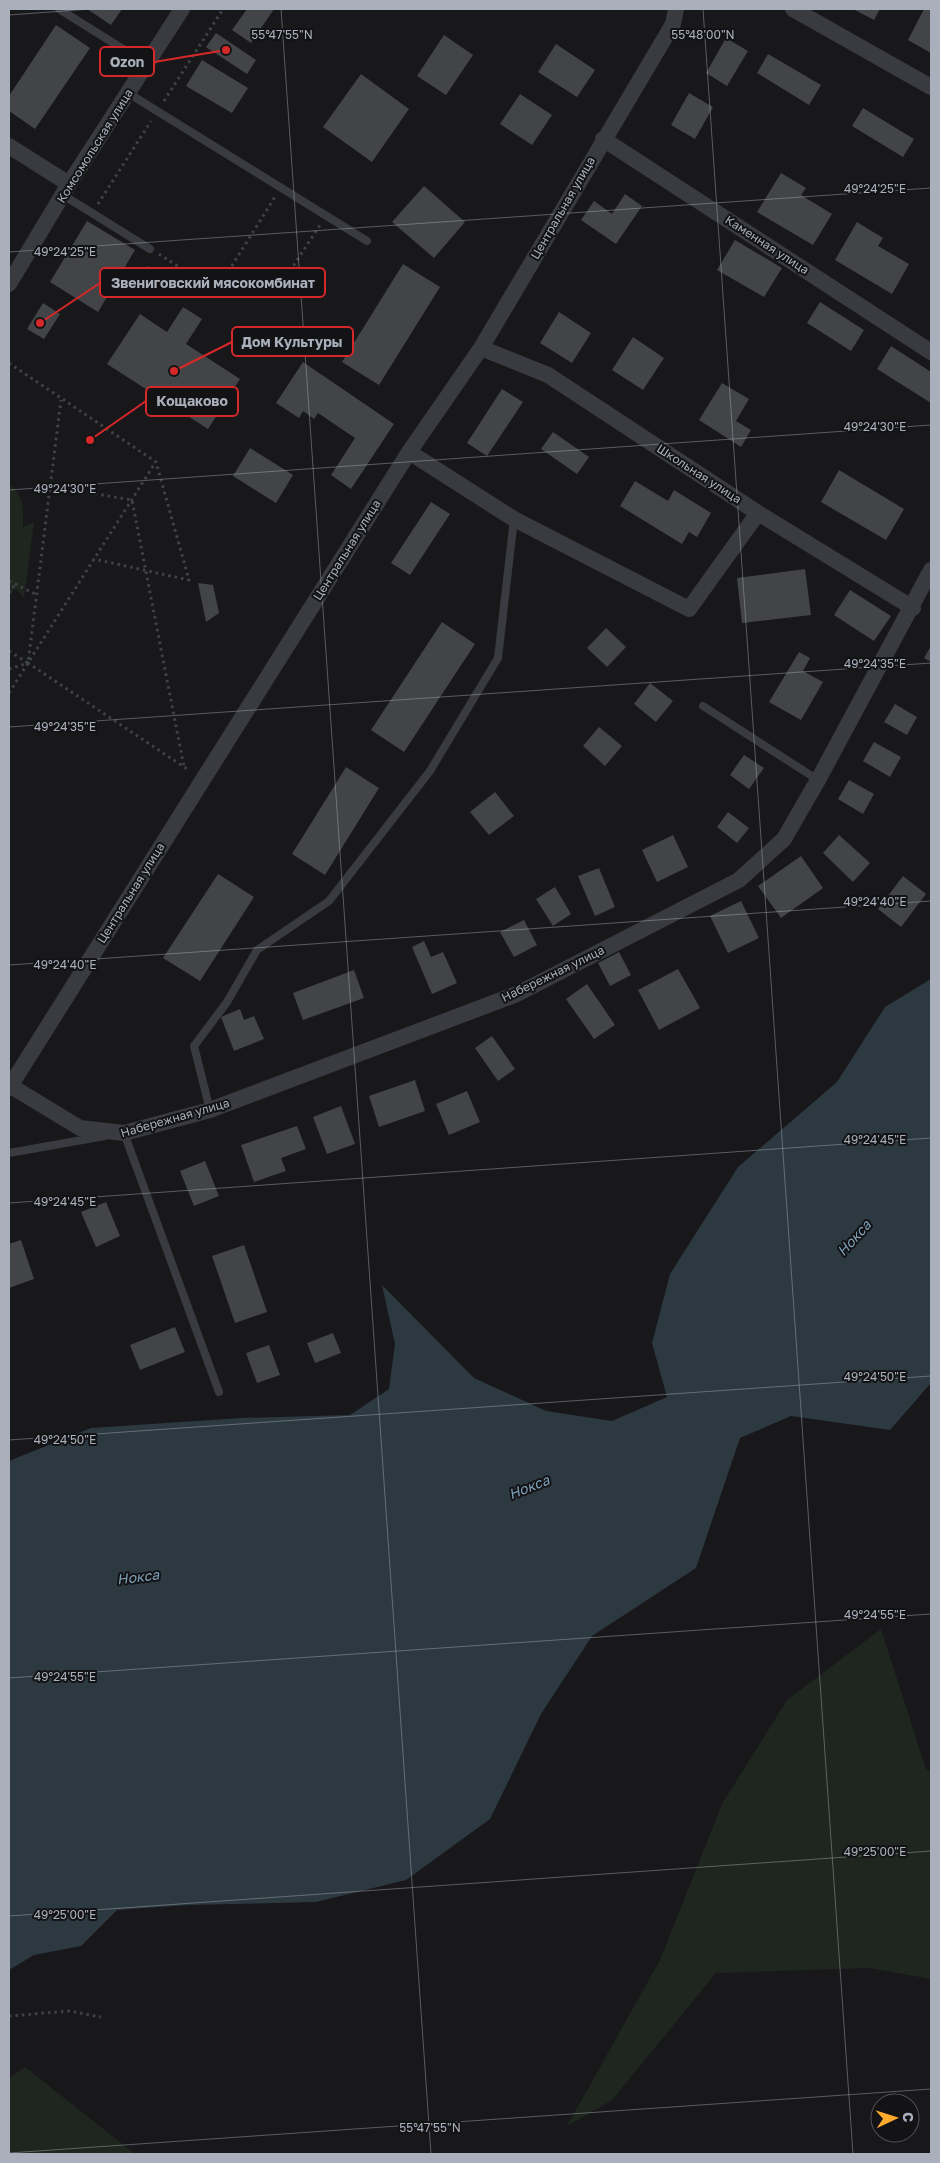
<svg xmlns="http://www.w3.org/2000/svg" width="940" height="2163" viewBox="0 0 940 2163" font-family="'Golos Text',sans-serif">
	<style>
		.green { fill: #1e261f }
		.water { fill: #2d3940 }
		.building { fill: #424448 }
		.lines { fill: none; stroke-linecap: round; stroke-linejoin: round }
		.path { stroke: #3f4247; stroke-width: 3; stroke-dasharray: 2.5 4; stroke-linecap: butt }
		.lane { stroke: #393b40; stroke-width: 8 }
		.street { stroke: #393b40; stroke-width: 16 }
		.ticks { fill: none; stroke: #aab0bb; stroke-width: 1; stroke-opacity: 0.45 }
		.labels { text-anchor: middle; stroke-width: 4; stroke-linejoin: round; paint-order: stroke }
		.street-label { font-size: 12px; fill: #aab0bb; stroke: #131316 }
		.water-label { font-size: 14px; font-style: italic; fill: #7fa1b8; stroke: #131316 }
		.ticks-label { font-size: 12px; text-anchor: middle; fill: #aab0bb; stroke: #131316; stroke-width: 4; stroke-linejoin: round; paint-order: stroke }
		.leader { fill: none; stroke: #d62828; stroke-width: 2 }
		.callout-dot { fill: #d62828; stroke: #131316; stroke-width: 2 }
		.callout { fill: #131316; stroke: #d62828; stroke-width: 2 }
		.callout-label { font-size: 14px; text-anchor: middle; font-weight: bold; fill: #aab0bb }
	</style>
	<rect width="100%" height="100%" fill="#18181b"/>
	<path class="green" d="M9,485C25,495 23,510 23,527L34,522L24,598L16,589L9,594Z
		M881,1629L926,1769L931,1771V1979L870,1968L716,1973L612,2100L567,2126L660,1960L722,1804L787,1700Z
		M25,2067L135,2154H9V2078Z"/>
	<path class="water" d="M931,979V1383L890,1430L791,1416L740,1438L696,1568L592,1636L541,1714L490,1819L406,1880L316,1902L188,1905L117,1910L81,1946L34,1955L9,1970V1461L91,1428L241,1418L350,1415L389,1389L395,1344L382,1285L474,1378L546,1411L612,1421L667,1397L652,1343L670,1274L738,1167L837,1082L885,1007Z"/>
	<path class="building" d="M87,9H122L111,25Z
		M247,9H274L251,43L232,30Z
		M853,9H880L874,20Z
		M924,9H931V53L908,40Z
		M56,25L90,48L35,129L9,111V96Z
		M216,33L256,60L247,74L206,47Z
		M444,35L473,55L446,95L417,76Z
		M726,38L748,51L727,86L706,73Z
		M556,44L595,70L577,97L538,72Z
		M768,54L821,85L809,105L757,73Z
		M202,60L248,88L232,113L186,86Z
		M361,74L409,109L372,162L323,127Z
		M689,93L713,107L695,139L671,125Z
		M520,94L552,115L532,145L500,124Z
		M863,108L914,139L903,157L852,126Z
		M781,173L806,188L801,195L832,214L813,245L757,212Z
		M424,186L465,222L434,258L392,222Z
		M625,194L642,206L616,244L581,220L594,201L612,214Z
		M87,221L135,250L98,312L50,282Z
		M857,222L883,238L878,246L909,264L892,294L835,260Z
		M735,240L782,268L764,297L717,270Z
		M403,264L440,287L379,385L342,362Z
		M147,266L159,274L150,286L138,278Z
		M820,302L864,330L851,351L807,323Z
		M43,303L60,314L44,339L27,329Z
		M183,307L202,319L186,344L240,379L208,429L107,364L140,314L167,332Z
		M559,312L591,333L572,363L540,343Z
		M633,337L664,358L643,390L612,370Z
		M891,346L931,372V403L877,369Z
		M303,362L394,424L351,489L331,475L355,438L318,413L314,419L303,411L299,418L276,403Z
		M722,383L749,399L736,421L751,430L741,447L699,420Z
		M502,389L523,402L487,456L467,443Z
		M553,432L589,457L577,474L541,449Z
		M250,448L293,475L276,503L233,476Z
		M839,470L904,509L886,540L821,502Z
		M635,481L668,501L674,490L711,513L697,537L689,532L682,544L620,506Z
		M431,502L450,514L410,575L391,563Z
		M805,569L811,615L742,623L737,578Z
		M198,583L213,585L219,613L206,622Z
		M850,590L891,616L874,641L834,615Z
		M442,622L475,644L404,752L371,730Z
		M606,628L626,647L607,667L587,648Z
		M931,646V662L924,658Z
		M799,652L810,658L803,671L823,682L801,720L769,702Z
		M650,683L673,701L656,722L634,704Z
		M895,704L917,717L907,735L884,722Z
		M599,727L622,746L605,766L583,746Z
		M874,742L901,757L890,777L863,761Z
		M744,755L764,768L749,789L730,775Z
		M346,767L379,788L325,875L292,854Z
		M849,780L874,794L863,814L838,799Z
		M495,792L514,816L489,835L470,812Z
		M728,812L749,828L737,843L717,827Z
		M673,835L688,867L657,882L642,850Z
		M839,835L870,863L853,882L823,853Z
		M801,856L823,888L781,918L758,886Z
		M599,868L615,907L595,916L578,876Z
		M218,874L254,897L200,981L163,958Z
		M903,876L926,894L901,927L878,909Z
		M555,887L571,914L553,926L536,899Z
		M741,901L759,938L728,953L710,916Z
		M524,920L537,945L514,957L500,932Z
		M424,941L431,957L443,952L457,983L432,994L412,947Z
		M619,952L631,975L610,986L598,963Z
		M678,969L700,1008L659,1030L638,990Z
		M354,970L364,998L303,1020L293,993Z
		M587,984L615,1025L594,1039L566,999Z
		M240,1009L244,1020L254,1016L264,1039L234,1051L221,1017Z
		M492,1036L515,1069L498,1081L475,1048Z
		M415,1080L425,1111L379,1127L369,1096Z
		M467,1091L480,1122L449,1135L436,1104Z
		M341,1106L355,1144L327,1154L313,1117Z
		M297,1126L306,1149L281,1158L286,1171L254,1182L241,1145Z
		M205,1161L219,1196L194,1206L180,1171Z
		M106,1202L120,1236L96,1247L81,1212Z
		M21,1240L34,1279L9,1288V1244Z
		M244,1245L267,1312L235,1323L212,1256Z
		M175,1327L185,1352L140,1370L130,1345Z
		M333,1333L341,1353L315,1363L307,1343Z
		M269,1345L280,1375L257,1383L246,1353Z"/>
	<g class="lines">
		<path class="path" d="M164,101L223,9
			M98,204L151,121
			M159,254L216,291L275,197
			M290,271L320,225
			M9,363L156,462L189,580L94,559
			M50,486L132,500L184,767
			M9,581L37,595
			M9,593L15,584
			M9,651L28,663L155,463
			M9,669L28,663L190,771
			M9,693L28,663L61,400
			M9,2016L69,2011L101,2017"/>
		<path class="lane" d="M59,9L147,64
			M128,93L367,241
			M63,195L150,249
			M703,706L818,780
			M210,1110L194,1046L227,1002L257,950L329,901L430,771L498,658L514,519
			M124,1133L219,1392
			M9,1153L105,1136"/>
		<path class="street" d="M793,9L931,87
			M603,139L931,352
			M9,146L69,184
			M9,284L69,184L182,9
			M481,348L548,375L758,513L913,608
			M409,452L514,519L689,609L758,513
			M9,1085L80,1128L124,1133L210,1110L517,994L739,880L784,839L818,780L931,570
			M9,1088L409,452L481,348L673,24L676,9"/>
	</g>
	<path class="ticks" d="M281,9L431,2154M703,9L853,2154M9,15L91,9M9,252L931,188M9,490L931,425M9,727L931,663M9,965L931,901M9,1203L931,1138M9,1440L931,1376M9,1678L931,1614M9,1916L931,1851M9,2153L931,2089M9,2153V2154"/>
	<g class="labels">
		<g class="street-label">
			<text transform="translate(95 146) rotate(-58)" y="4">Комсомольская улица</text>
			<text transform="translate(563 208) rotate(-60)" y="4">Центральная улица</text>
			<text transform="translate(767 245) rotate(33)" y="4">Каменная улица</text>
			<text transform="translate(699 474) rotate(33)" y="4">Школьная улица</text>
			<text transform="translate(347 550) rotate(-58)" y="4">Центральная улица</text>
			<text transform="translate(131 893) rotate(-58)" y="4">Центральная улица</text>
			<text transform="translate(553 974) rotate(-26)" y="4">Набережная улица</text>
			<text transform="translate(175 1118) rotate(-16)" y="4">Набережная улица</text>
		</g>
		<g class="water-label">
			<text transform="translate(854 1238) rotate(-48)" y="5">Нокса</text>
			<text transform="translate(529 1487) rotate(-22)" y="5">Нокса</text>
			<text transform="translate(138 1577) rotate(-7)" y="5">Нокса</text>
		</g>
	</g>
	<g class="ticks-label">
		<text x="282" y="39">55°47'55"N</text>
		<text x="703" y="39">55°48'00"N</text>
		<text x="875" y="193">49°24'25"E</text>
		<text x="65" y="256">49°24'25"E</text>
		<text x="875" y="431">49°24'30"E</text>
		<text x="65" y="493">49°24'30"E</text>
		<text x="875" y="668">49°24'35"E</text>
		<text x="65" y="731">49°24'35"E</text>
		<text x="875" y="906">49°24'40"E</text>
		<text x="65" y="969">49°24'40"E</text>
		<text x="875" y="1144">49°24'45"E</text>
		<text x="65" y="1206">49°24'45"E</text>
		<text x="875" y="1381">49°24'50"E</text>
		<text x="65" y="1444">49°24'50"E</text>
		<text x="875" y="1619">49°24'55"E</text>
		<text x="65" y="1681">49°24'55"E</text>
		<text x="875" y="1856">49°25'00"E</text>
		<text x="65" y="1919">49°25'00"E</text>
		<text x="430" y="2132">55°47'55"N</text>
	</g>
	<path class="leader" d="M226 50L154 62M40 323L100 283M174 371L232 342M90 440L146 401"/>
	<g class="callout-dot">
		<circle cx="226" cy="50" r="5"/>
		<circle cx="40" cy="323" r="5"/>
		<circle cx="174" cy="371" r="5"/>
		<circle cx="90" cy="440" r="5"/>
	</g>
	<g class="callout">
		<rect x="100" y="47" width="54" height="29" rx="5"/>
		<rect x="100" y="268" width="225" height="29" rx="5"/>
		<rect x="232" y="327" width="121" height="29" rx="5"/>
		<rect x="146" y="387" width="92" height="29" rx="5"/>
	</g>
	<g class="callout-label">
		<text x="127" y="67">Ozon</text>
		<text x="213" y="288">Звениговский мясокомбинат</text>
		<text x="292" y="347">Дом Культуры</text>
		<text x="192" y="406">Кощаково</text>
	</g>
	<rect width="940" height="2163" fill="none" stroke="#aab0bb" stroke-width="20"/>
	<g transform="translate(895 2118) rotate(86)"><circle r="24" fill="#131316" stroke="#4f5258"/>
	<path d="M0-4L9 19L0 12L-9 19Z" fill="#feaa2d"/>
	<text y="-8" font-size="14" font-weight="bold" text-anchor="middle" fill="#aab0bb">С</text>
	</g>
</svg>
